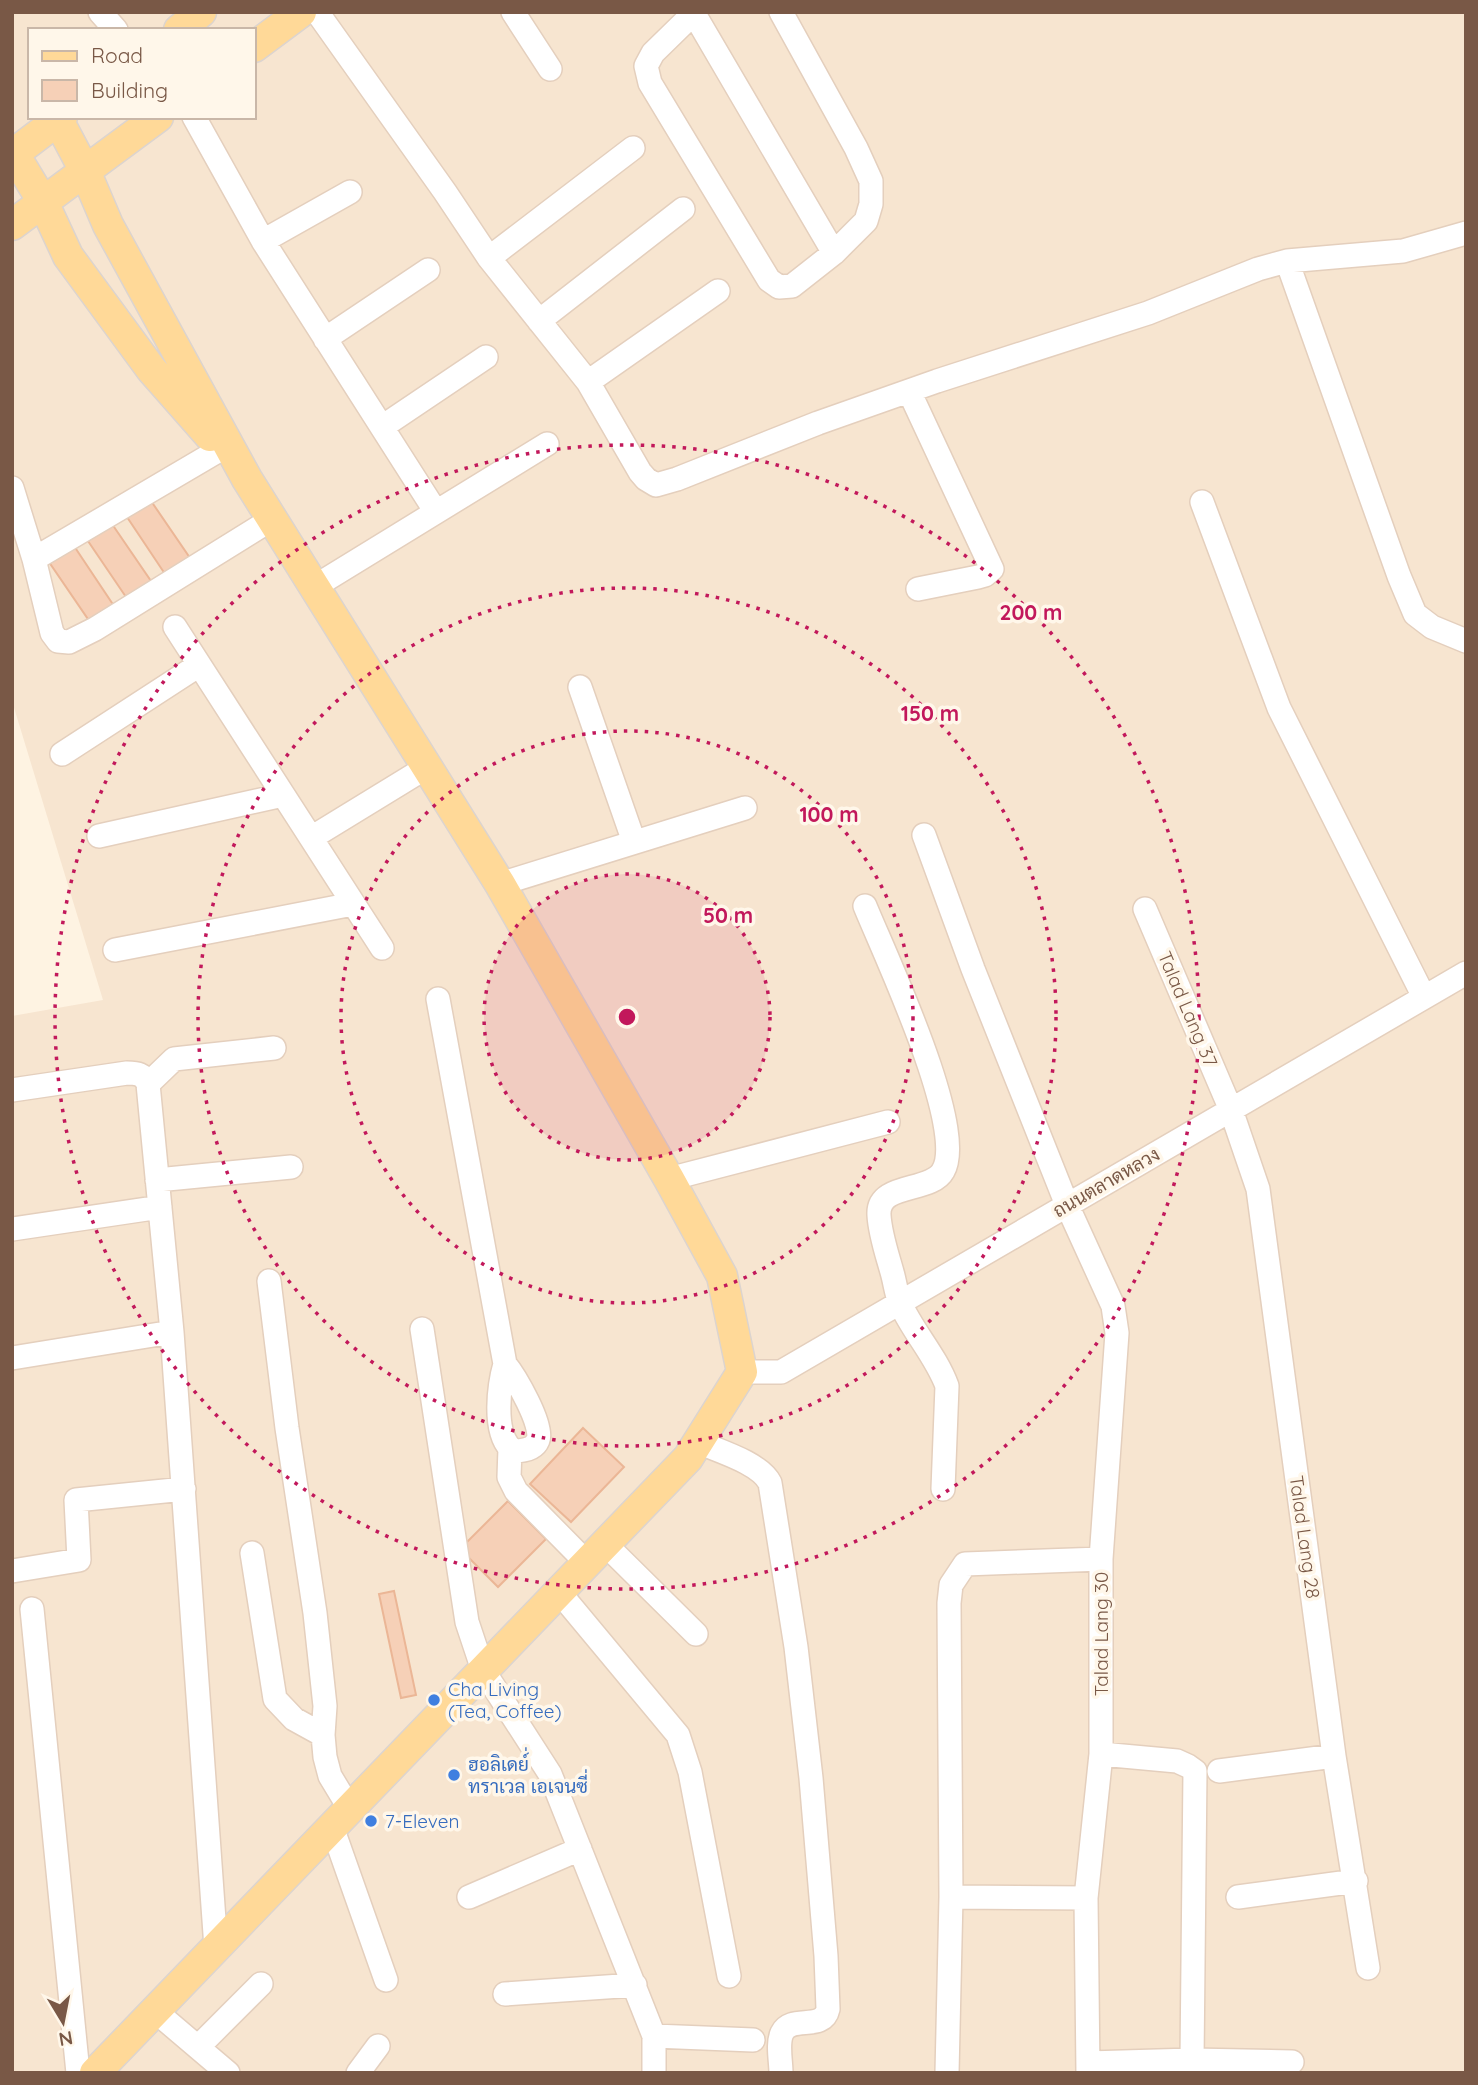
<svg xmlns="http://www.w3.org/2000/svg" width="1478" height="2085" viewBox="0 0 1478 2085" font-family="Quicksand,Sarabun,sans-serif">
	<style>
		.residential { fill: #f7e5d0; fill-rule: evenodd }
		.building { fill: #f6d0b7; stroke: #ebb696; stroke-width: 2 }
		.lines { fill: none; stroke-linecap: round; stroke-linejoin: round }
		.minor-casing { stroke: #e4cfbd; stroke-width: 26 }
		.major-casing { stroke: #dcd4cf; stroke-width: 33 }
		.minor { stroke: #fff; stroke-width: 23 }
		.major { stroke: #ffd998; stroke-width: 30 }
		.ring { fill: none; stroke: #c2185b; stroke-width: 3.5; stroke-dasharray: 3.5 7 }
		.shop-dot { fill: #3f7fe0; stroke: #fff7ea; stroke-width: 2.5 }
		.labels { text-anchor: middle; stroke-width: 7; stroke-linejoin: round; paint-order: stroke }
		.street-label { font-size: 19px; fill: #795846; stroke: #fff7ea }
		.shop-label { font-size: 19px; fill: #366cbe; stroke: #fff7ea; text-anchor: start }
		.centre { fill: #c2185b; stroke: #fff7ea; stroke-width: 3.5 }
		.ring-label { font-size: 21px; text-anchor: middle; font-weight: bold; fill: #c2185b; stroke: #fff7ea; stroke-width: 7; stroke-linejoin: round; paint-order: stroke }
	</style>
	<rect width="100%" height="100%" fill="#fef3e2"/>
	<path class="residential" d="M12,12H1466V2073H12V1016L103,1000L12,701ZM30,30H254V117H30Z"/>
	<path class="building" d="M149,498L190,558L165,574L125,514Z
		M112,524L153,584L128,600L88,541Z
		M74,546L114,606L90,622L49,562Z
		M583,1428L624,1467L571,1522L530,1484Z
		M508,1501L546,1539L498,1587L460,1549Z
		M394,1591L416,1695L401,1698L379,1594Z"/>
	<g class="lines">
		<g class="minor-casing">
			<path id="minor" d="M100,12L116,30
				M317,12L445,192L489,258L588,382L640,472L646,479L656,485L677,479L818,423L937,381L1148,313L1258,269L1287,261L1403,251L1466,233
				M513,12L550,69
				M693,12L834,253
				M695,12L653,53L646,66L650,83L769,280L779,287L792,286L834,253L866,221L871,204V181L856,148L781,12
				M194,117L263,241L436,512
				M263,241L350,192
				M489,258L633,148
				M1287,261L1399,576L1415,614L1432,627L1466,641
				M539,321L683,209
				M325,339L428,270
				M588,382L718,291
				M909,391L992,569L985,575L978,577L918,589
				M382,427L486,357
				M12,488L34,559L52,633L58,641L69,642L95,629L272,519
				M1202,502L1279,708L1424,997
				M34,559L221,449
				M314,587L547,444
				M175,627L382,948
				M580,687L634,842
				M62,754L199,665
				M924,835L973,969L1067,1205L1113,1306L1117,1333L1101,1559V1754L1086,1898L1088,2073
				M99,836L283,795
				M311,838L427,767
				M500,884L745,808
				M865,906C884,953 968,1129 943,1171C931,1193 877,1182 879,1215C880,1234 887,1254 892,1272C895,1282 896,1293 900,1303C913,1332 936,1356 947,1386L943,1489
				M1145,909L1231,1110L1258,1189L1334,1756L1368,1968
				M115,950L353,904
				M438,999L505,1364C499,1385 493,1430 510,1448L509,1477L516,1491L587,1563
				M148,1084L174,1059L274,1048
				M12,1090L127,1073C137,1073 144,1074 148,1084L172,1332L216,1948
				M669,1179L888,1122
				M157,1180L291,1167
				M12,1229L160,1207
				M269,1281L287,1428L315,1613L325,1706L323,1735L325,1757L330,1776L350,1809
				M422,1329L467,1622L483,1670L550,1774L654,2036V2073
				M12,1358L172,1332
				M505,1364C515,1376 544,1426 538,1440C534,1450 522,1451 513,1451L510,1448
				M742,1372H781L1466,973
				M698,1442C719,1451 760,1463 770,1483L796,1647L811,1778L826,1956L828,2009C823,2032 791,2014 782,2033C777,2044 781,2061 781,2073
				M605,1544L696,1634
				M252,1553L275,1699L294,1719L323,1735
				M12,1571L79,1560L76,1500L184,1489
				M559,1592L678,1735L690,1772L729,1976
				M32,1609L78,2073
				M1101,1754L1177,1761L1188,1766L1195,1771L1192,2060
				M1219,1771L1334,1756
				M332,1827L386,1980
				M469,1897L580,1849
				M951,1897L1086,1898
				M1238,1897L1356,1881
				M505,1994L635,1985
				M155,2011L228,2073
				M654,2036L753,2040
				M198,2047L261,1984
				M1088,2063L1192,2060L1292,2062
				M358,2073L378,2046
				M947,2073L951,1897L949,1603L951,1585L965,1564L1101,1559"/>
		</g>
		<g class="major-casing">
			<path id="major" d="M179,30L201,12
				M254,47L301,12
				M58,120L85,171L108,225L247,479L500,884L669,1179L722,1276L742,1372L688,1458L95,2073
				M14,154L43,202L68,256L151,369L210,436
				M12,155L62,117
				M12,225L158,117"/>
		</g>
		<use href="#minor" class="minor"/>
		<use href="#major" class="major"/>
	</g>
	<circle cx="627" cy="1017" r="143" fill="#c2185b" fill-opacity=".12"/>
	<g class="ring">
		<circle cx="627" cy="1017" r="143"/>
		<circle cx="627" cy="1017" r="286"/>
		<circle cx="627" cy="1017" r="429"/>
		<circle cx="627" cy="1017" r="572"/>
	</g>
	<g class="shop-dot">
		<circle cx="434" cy="1700" r="7"/>
		<circle cx="454" cy="1775" r="7"/>
		<circle cx="371" cy="1821" r="7"/>
	</g>
	<g class="labels">
		<g class="street-label">
			<text transform="translate(1188 1009) rotate(67)" y="7">Talad Lang 37</text>
			<text transform="translate(1106 1182) rotate(-30)" y="7">ถนนตลาดหลวง</text>
			<text transform="translate(1305 1537) rotate(82)" y="7">Talad Lang 28</text>
			<text transform="translate(1101 1634) rotate(-90)" y="7">Talad Lang 30</text>
		</g>
		<g class="shop-label">
			<text x="448" y="1696">Cha Living<tspan x="448" dy="22">(Tea, Coffee)</tspan></text>
			<text x="468" y="1771">ฮอลิเดย์่<tspan x="468" dy="22">ทราเวล เอเจนซี่</tspan></text>
			<text x="385" y="1828">7-Eleven</text>
		</g>
	</g>
	<circle cx="627" cy="1017" r="10" class="centre"/>
	<g class="ring-label">
		<text x="1031" y="620">200 m</text>
		<text x="930" y="721">150 m</text>
		<text x="829" y="822">100 m</text>
		<text x="728" y="923">50 m</text>
	</g>
	<rect width="1478" height="2085" fill="none" stroke="#795846" stroke-width="28"/>
	<rect x="28" y="28" width="228" height="91" fill="#fff7ea" stroke="#c9b7a8" stroke-width="2"/>
	<rect x="42" y="51" width="35" height="10" fill="#ffd998" stroke="#c9b7a8" stroke-width="2"/>
	<text x="91" y="63" font-size="21" fill="#795846">Road</text>
	<rect x="42" y="80" width="35" height="21" fill="#f6d0b7" stroke="#c9b7a8" stroke-width="2"/>
	<text x="91" y="98" font-size="21" fill="#795846">Building</text>
	<g transform="translate(63 2022) rotate(170)" stroke="#fff7ea" stroke-width="5" paint-order="stroke">
	<path d="M0-5L12 26L0 18L-12 26Z" fill="#795846"/>
	<text y="-10" font-size="19" font-weight="bold" text-anchor="middle" fill="#795846">N</text>
	</g>
</svg>
